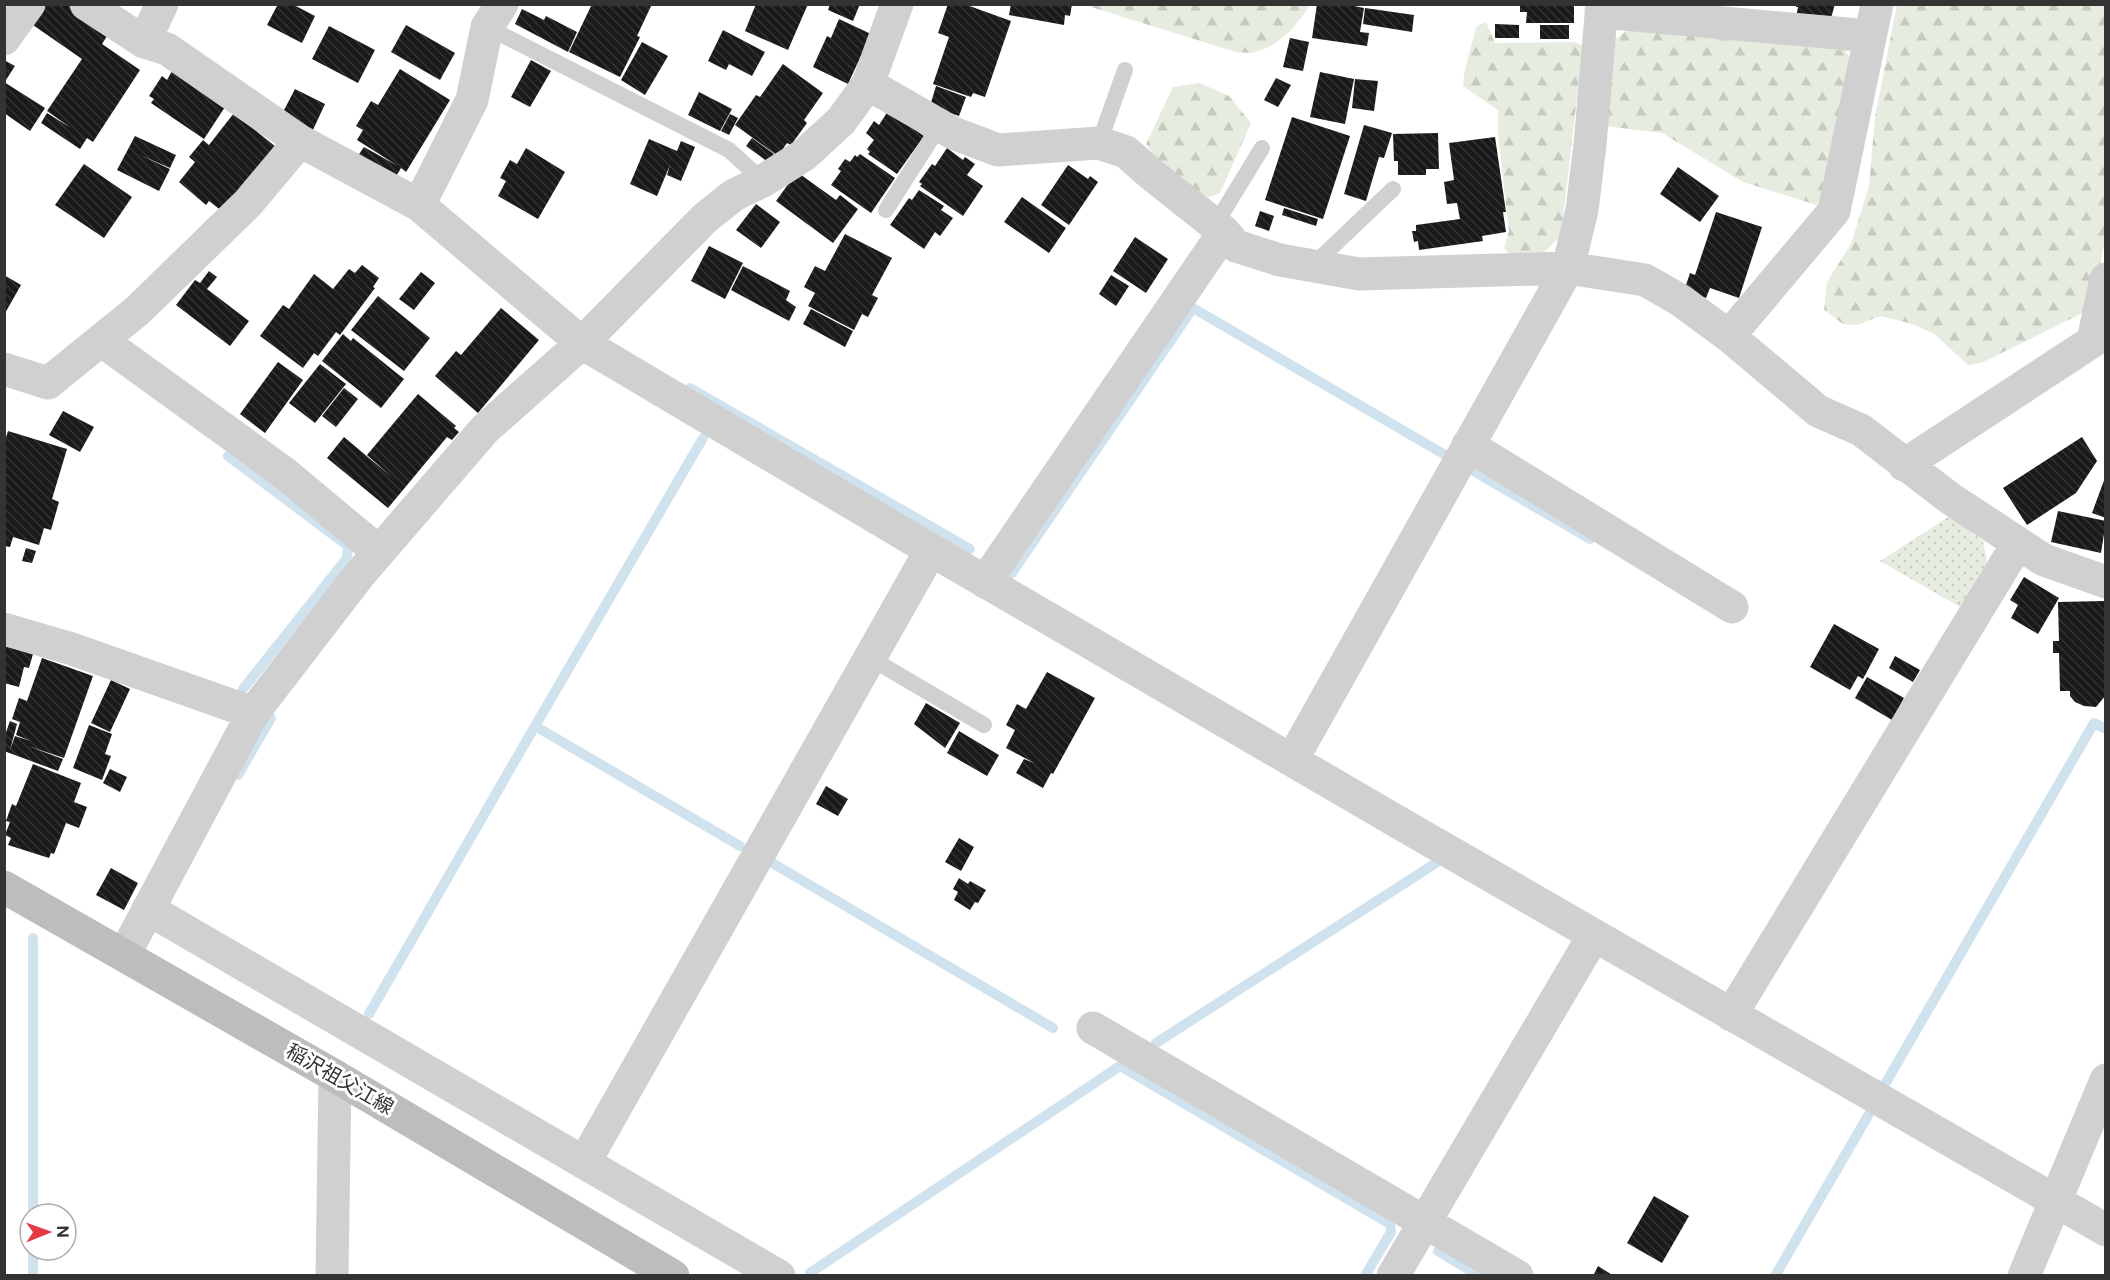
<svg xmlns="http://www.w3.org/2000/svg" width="2110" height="1280" viewBox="0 0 2110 1280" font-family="'Public Sans','Noto Sans JP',sans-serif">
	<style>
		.grass { fill: url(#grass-dots) }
		.forest { fill: url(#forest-firs) }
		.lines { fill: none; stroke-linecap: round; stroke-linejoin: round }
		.stream { stroke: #cfe2ee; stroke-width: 10 }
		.building { fill: url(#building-back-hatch) }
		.service { stroke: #d0d0d0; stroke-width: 16 }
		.minor { stroke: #d0d0d0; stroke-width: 33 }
		.secondary { stroke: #bdbdbd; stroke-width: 33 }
		.labels { text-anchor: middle; stroke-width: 6; stroke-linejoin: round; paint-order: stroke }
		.street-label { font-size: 20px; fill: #333; stroke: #fff }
	</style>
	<defs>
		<pattern id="grass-dots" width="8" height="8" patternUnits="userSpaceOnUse" patternTransform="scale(1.5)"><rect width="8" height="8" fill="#e6ecdf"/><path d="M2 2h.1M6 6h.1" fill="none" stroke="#c6cbc0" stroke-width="1.8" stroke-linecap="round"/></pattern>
		<pattern id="forest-firs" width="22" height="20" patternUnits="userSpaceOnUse" patternTransform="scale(1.5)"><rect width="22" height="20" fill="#e6ecdf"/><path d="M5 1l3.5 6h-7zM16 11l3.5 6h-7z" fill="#c6cbc0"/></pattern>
		<pattern id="building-back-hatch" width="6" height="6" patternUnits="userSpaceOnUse" patternTransform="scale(1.5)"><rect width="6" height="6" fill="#1a1a1a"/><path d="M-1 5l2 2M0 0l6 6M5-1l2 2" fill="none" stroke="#333"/></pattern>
	</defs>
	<rect width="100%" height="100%" fill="#fff"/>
	<path class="grass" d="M1950,516L1983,541L1987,562L1960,607L1880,561Z"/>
	<path class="forest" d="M1092,4H1310V5C1297,25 1280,46 1255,52C1250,54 1242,52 1236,52L1091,7Z
		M1897,5H2105L2106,236L2091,309L1981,363L1968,365L1933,333L1909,323L1880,316L1857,325L1843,324L1824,310L1827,282L1851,244L1869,186L1875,117Z
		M1486,22L1495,43L1575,42L1583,46L1561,235L1544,253L1509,255L1504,248L1509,231L1498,135V110L1463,86C1464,65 1472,47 1476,27Z
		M1630,28L1842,46L1852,61L1820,206L1743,182L1662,133L1605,126L1614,40Z
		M1200,83L1229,96L1251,123L1220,193L1206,198L1160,164L1146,144L1173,87Z"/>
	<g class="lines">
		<path class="stream" d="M690,388L970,549
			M703,438L535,726L740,846
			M228,456L348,546L347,558L243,689
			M1475,472L1590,539
			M1012,573L1193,308L1447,456
			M238,775L271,718
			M769,861L1053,1028
			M369,1014L535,726
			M1156,1043L1436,863
			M1884,1086L2094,723L2106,729
			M33,1214V938
			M1438,1251L1479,1276
			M810,1273L1120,1066L1390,1224L1391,1232L1365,1276
			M33,1276V1250
			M1775,1276L1869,1114"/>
	</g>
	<path class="building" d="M42,4H67L109,33L102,44L140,70L93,142L87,138L80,149L41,123L47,113L71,128L47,111L82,59L30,23Z
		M278,4H292L315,16L302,43L267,25Z
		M592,4H652L637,36L640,37L620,77L569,52Z
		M756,4H808L788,50L745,31Z
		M830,4H860L853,21L828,10Z
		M948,4H964L1011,21L985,97L973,93L971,97L933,84L949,37L938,33Z
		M1011,4H1072L1070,16L1065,15L1064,25L1009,15Z
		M1317,4H1345L1364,8L1360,32L1369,33L1367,46L1312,38Z
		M1520,4H1574V23H1526L1527,12H1520Z
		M1796,4H1835L1829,25L1796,18L1798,7H1796Z
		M1365,8L1414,15L1412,32L1363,24Z
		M522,9L544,20L546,16L577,32L568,52L515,24Z
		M839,19L871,34L848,84L813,67L827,36L831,38Z
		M1495,24L1519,25V38H1495Z
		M406,25L455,53L440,80L391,52Z
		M1540,25H1569V39H1540Z
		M329,26L375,50L358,83L312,59Z
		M723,30L765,52L752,76L729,64L726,70L708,61Z
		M1290,38L1309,42L1303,71L1283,67Z
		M642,42L668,56L645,95L621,80Z
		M4,60L15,66L6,80L4,79Z
		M531,60L551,71L530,107L511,97Z
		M783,64L823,93L804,120L807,123L791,145L787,143L778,156L735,125L756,95L760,97Z
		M400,69L450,100L406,172L401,168L394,180L357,157L364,147L398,166L357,140L363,130L356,126L371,101L378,105Z
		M172,71L225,107L204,139L151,103L154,99L149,96L162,76L167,80Z
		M1320,72L1354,79L1345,124L1310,117Z
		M1276,78L1291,85L1278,107L1264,100Z
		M1355,79L1378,81L1374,111L1352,108Z
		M4,82L45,108L30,131L4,113Z
		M936,86L966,97L959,116L930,106Z
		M295,89L325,104L312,132L283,112Z
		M699,92L732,109L720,131L688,115Z
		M888,111L924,136L897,174L868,154L870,152L867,149L874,140L866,133L874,121L879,125Z
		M234,113L276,147L223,212L209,201L206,205L179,182L195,162L189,157L203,140L209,145Z
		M730,114L738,118L729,135L721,131Z
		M1292,117L1350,136L1323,219L1265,200Z
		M1364,125L1392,133L1384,158L1379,157L1366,201L1344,194Z
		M1438,133L1439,169H1426V175H1398V161H1394L1393,134Z
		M135,136L176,155L170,168L140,155L170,169L159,191L117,170Z
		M1495,137L1506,212H1503L1506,232L1482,236L1483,241L1419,250L1418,241L1414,242L1412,231H1416V225L1460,219L1457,203L1447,204L1444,182L1454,180L1449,143Z
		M752,138L774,154L768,162L746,146Z
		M649,139L677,151L681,141L695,147L681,181L667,175L670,165L657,196L630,184Z
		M526,148L565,172L538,219L498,196L506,181L500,178L510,160L517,164Z
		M947,148L963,160L965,157L975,164L967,175L983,186L963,216L920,186L922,184L919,182L932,164L935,166Z
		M860,154L895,178L871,213L831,185L841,171L838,169L845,159L850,162L855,155L857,157Z
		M84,164L132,197L104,238L55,205Z
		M1068,165L1088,179L1090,176L1098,182L1069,225L1041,205Z
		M1678,167L1719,196L1700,222L1660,194Z
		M797,172L836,200L840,195L858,209L833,243L776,201Z
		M919,190L944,206L941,210L953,218L940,236L935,232L924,249L890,225L909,198L912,200Z
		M1022,197L1066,228L1049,253L1004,222Z
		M756,204L780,222L761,248L736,230Z
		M1284,208L1318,219L1316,226L1282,215Z
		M1260,211L1274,216L1269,231L1255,226Z
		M1716,212L1762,227L1739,298L1710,288L1706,298L1684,291L1690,273L1695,275Z
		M845,234L892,258L872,295L878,298L868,317L862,314L854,330L808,306L815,293L804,287L815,266L825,271Z
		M1135,237L1168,259L1146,293L1113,271Z
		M709,246L743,263L725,299L691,281Z
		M362,265L379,278L373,287L375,288L340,335L336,332L318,356L314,353L303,368L260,336L283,305L289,309L314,274L333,289L349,269L355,273Z
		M743,266L790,291L786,300L796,307L789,321L731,290Z
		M209,271L217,277L207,289L249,321L230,346L176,305L195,280L200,283Z
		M421,272L435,283L414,310L399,299Z
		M4,275L21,285L4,315Z
		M1111,275L1129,286L1116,306L1099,294Z
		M378,296L430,338L404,371L351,330Z
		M501,308L539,340L478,413L435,376L456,351L461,355Z
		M811,309L853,331L845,347L803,324Z
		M343,334L351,341L353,338L404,379L381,408L322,361Z
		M278,362L303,380L265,433L240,414Z
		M320,364L346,384L315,423L289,403Z
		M344,388L358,399L336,427L322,416Z
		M418,394L456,426L454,428L459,432L452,440L447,437L388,508L327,458L344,437L393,478L367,455Z
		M63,411L94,427L80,452L49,435Z
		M8,431L67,449L52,499L59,502L51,530L44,528L39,545L13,537L10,547L4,546V444Z
		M2082,437L2097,461L2076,493L2027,525L2003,488Z
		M2106,475V518L2092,513Z
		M2058,511L2106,521L2101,553L2051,542Z
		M26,548L36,551L32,563L22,561Z
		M2024,577L2059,598L2038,634L2011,618L2018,605L2010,600Z
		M2105,601L2106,695L2096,707L2084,706L2075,702L2070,696V691H2060L2059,653H2053V641H2059L2058,602Z
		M1834,624L1879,649L1863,679L1858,676L1850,690L1810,667Z
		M4,645L33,654L29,668L24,667L19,687L4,683Z
		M1895,656L1920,670L1913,682L1889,668Z
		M42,658L93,676L64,758L28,746L63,759L58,771L4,751V738L10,721L17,724L10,750L15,736L31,741L16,735L20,722L12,719L19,698L27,701Z
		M1047,672L1095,698L1053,774L1051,773L1043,788L1016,773L1024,759L1034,763L1006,748L1015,730L1006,725L1017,704L1026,709Z
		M1867,677L1904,698L1892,720L1855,698Z
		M111,680L130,689L110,732L91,723Z
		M926,703L960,723L945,748L914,724Z
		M89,725L112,734L105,754L111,756L102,780L73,768Z
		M959,731L999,755L987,776L947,753Z
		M33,764L81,783L74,802L87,807L79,828L66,823L54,854L51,853L49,858L8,845L11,838L5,835L10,822L6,821L12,804L16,806Z
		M110,769L127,777L120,792L103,783Z
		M826,786L848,799L838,816L816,804Z
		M959,838L974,847L961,871L945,862Z
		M111,868L138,883L124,910L96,895Z
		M959,878L968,884L970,881L986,890L978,903L975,902L970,910L954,900L958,892L953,889Z
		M1654,1196L1689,1216L1662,1263L1627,1243Z
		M1598,1266L1614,1276H1593Z"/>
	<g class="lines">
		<path class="service" d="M487,27L729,150L763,181
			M1099,143L1125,70
			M886,210L940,125
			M1215,225L1262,148
			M1312,266L1393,189
			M870,658L984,725"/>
		<path class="minor" d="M86,4L144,42L167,49L300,141
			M1602,4L1590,145L1582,210L1568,268L1645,280L1680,300L1729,336L1818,411L1861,430L1951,499L2044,560L2106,582
			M1601,12L1870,36
			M4,39L29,4
			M144,42L162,4
			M868,84L953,133L998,150L1099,143L1126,152L1151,174L1224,232L1236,246L1280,260L1359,274L1568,268L1292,760
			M419,205L472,100L487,27L502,4
			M1729,336L1834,211L1877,4
			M102,341L283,472L379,552
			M4,369L48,383L137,311L248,203L300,141L419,205L582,343L931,550L1403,825L2106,1230
			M1468,445L1732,607
			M1904,465L2093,341L2106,279
			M985,582L1224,232
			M4,629L72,649L253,713
			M148,909L779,1276
			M124,955L253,713L360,574L485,429L582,343L705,218L734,195L763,181L804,155L841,121L868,84L897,4
			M1731,1015L2018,543
			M1093,1028L1517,1276
			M584,1163L931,550
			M332,1276L335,1076
			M1393,1276L1594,935
			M2024,1276L2106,1080"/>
		<path class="secondary" d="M4,887L335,1076L673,1276"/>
	</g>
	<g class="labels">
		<g class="street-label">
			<text transform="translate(340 1079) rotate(30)" y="7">稲沢祖父江線</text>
		</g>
	</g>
	<rect width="2110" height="1280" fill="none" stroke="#333333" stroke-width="12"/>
	<g transform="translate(48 1232) rotate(89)"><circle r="28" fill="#ffffff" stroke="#adadad" stroke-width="1.5"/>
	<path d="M0-4.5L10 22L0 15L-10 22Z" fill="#e63946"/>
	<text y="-9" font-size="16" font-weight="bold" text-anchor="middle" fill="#333333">N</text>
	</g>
</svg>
